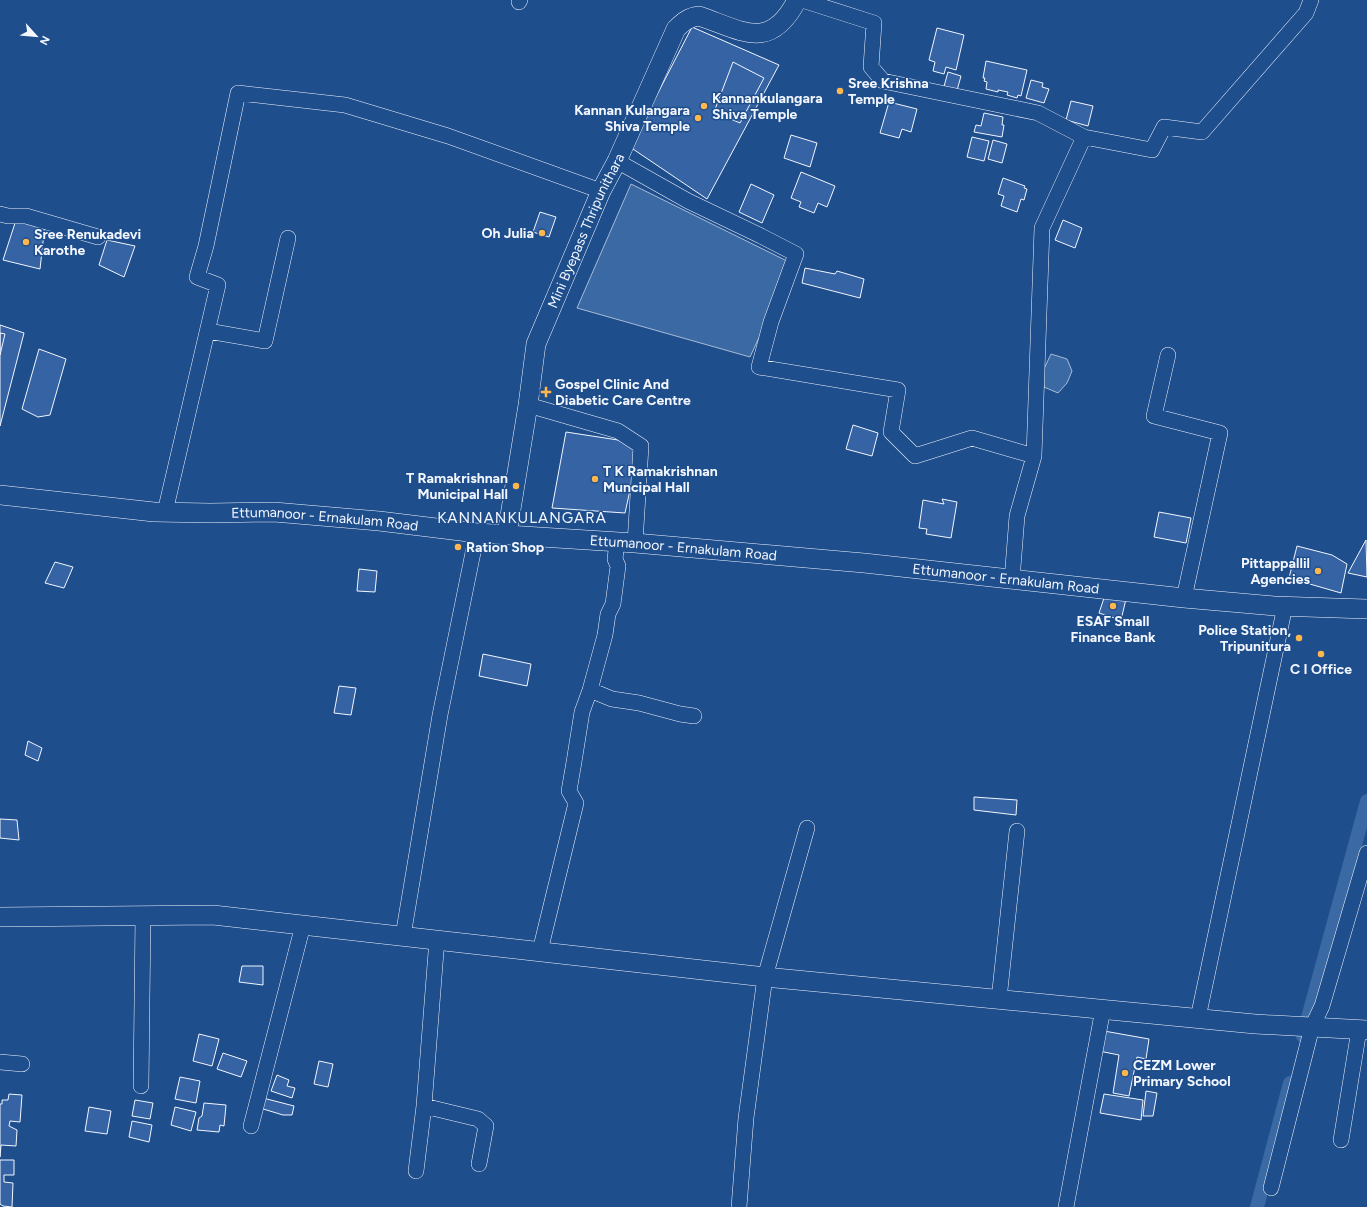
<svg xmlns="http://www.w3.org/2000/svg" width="1367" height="1207" viewBox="0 0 1367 1207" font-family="Figtree,sans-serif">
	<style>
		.water { fill: #3b69a3; stroke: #a8bbd7 }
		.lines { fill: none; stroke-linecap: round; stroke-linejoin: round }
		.canal { stroke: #3b69a3; stroke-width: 14 }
		.building { fill: #3563a3; stroke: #f2f6ff }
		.minor-casing { stroke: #f2f6ff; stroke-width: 16 }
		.major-casing { stroke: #f2f6ff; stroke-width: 20 }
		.minor { stroke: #1f4e8c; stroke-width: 15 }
		.major { stroke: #1f4e8c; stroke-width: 19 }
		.poi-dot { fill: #ffb74d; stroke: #1f4e8c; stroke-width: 1.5 }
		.labels { text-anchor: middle; stroke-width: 3; stroke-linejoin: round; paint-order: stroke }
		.poi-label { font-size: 14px; font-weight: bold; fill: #f2f6ff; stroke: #1f4e8c; text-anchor: start }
		.street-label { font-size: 14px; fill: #f2f6ff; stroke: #1f4e8c }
		.neighbourhood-label { font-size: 15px; letter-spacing: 1px; fill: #f2f6ff; stroke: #1f4e8c }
	</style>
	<rect width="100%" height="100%" fill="#1f4e8c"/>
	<path class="water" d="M631,184L793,264L750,357L577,308Z
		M1051,354L1067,359L1072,371L1067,383L1058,393L1044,387L1042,373Z"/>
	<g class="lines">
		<path class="canal" d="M1303,1036L1367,801
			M1257,1207L1290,1083"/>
	</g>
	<path class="building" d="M692,27L779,65L707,199L630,147Z
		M937,28L964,35L956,70L946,67L944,74L933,71L935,62L929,60Z
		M986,61L1027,70L1021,96L1018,95L1017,98L1007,95L1008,92L998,90V92L986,89L987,82L984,81L985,78H983Z
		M733,62L764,78L740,123L714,112Z
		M948,72L961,76L956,94L943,90Z
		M1031,80L1043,83L1042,87L1049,89L1044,103L1026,98Z
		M1071,101L1093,106L1088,126L1066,120Z
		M889,102L917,109L911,132L902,129L899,138L880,133Z
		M984,113L1003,117L1002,125H1004L1002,137L974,132L976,125L981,126Z
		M791,135L817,143L810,167L784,158Z
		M972,137L989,141L984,161L967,157Z
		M993,140L1007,144L1002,163L988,159Z
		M801,172L835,186L827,207L818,203L814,213L799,207L801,202L791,198Z
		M1003,178L1025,186L1024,188L1027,189L1024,200L1021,199L1017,212L1001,206L1004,196L998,194Z
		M751,184L774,195L762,223L739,212Z
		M540,212L556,217L549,237L533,232Z
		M16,220L45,224L40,269L3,260Z
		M1063,220L1082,228L1075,248L1055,240Z
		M107,240L135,246L124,277L99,265Z
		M805,268L835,274L837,271L864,279L860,298L802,283Z
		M0,325L24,333L0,426Z
		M0,333L5,334L0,355Z
		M39,349L66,359L50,415L38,417L22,409Z
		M853,425L878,433L872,456L846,449Z
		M566,432L631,442L639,449L625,513L552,508Z
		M942,499L957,502L951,538L926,534L927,529L919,528L923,500L944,504Z
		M1159,512L1191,518L1186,543L1154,537Z
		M1366,540L1367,577L1348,573Z
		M1297,546L1332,555L1347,564L1341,593L1289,578Z
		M55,562L73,567L64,588L45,583Z
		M359,569L377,571L375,592L357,591Z
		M1106,592L1126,599L1121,620L1099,613Z
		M483,654L531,664L527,686L479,676Z
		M339,686L356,688L351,715L334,713Z
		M28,741L42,748L38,761L25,755Z
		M974,797L1017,800L1016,815L974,810Z
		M0,819L17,820L19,840L0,838Z
		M242,966H263V985L239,982Z
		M1104,1031L1149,1039L1146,1059L1137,1057L1129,1096L1113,1093L1119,1055L1099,1051Z
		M199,1034L219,1039L212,1066L193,1061Z
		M223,1053L247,1061L241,1077L217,1069Z
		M319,1061L333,1064L328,1087L314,1084Z
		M277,1075L289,1080L287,1086L295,1088L292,1098L271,1091Z
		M180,1077L200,1081L196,1103L175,1099Z
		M1146,1091L1157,1093L1153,1116H1143Z
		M9,1094L22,1095L20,1122L10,1121L9,1126L17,1130L16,1146L1,1145L0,1157V1104H2V1100H8Z
		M1104,1094L1143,1100L1141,1120L1100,1113Z
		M263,1098L294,1106L292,1115H283L260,1108Z
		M135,1100L153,1103L150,1119L132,1116Z
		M204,1103L226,1105L224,1126L220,1125L219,1132L197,1130L199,1118L202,1116Z
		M89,1107L111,1111L107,1134L85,1131Z
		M175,1107L196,1112L191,1131L171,1125Z
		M132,1121L152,1125L149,1142L129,1137Z
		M0,1160H14V1175H4V1182L13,1183L12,1207L3,1206L0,1204Z"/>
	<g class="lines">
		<g class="minor-casing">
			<path id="minor" d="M802,0L874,23L871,67L883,81L1038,113L1084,137
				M519,2L520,0
				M617,161L688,201L761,236L796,254L771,322L759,367L898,390L891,432L915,456L972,438L1034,456L1017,516L1012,580
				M0,214L8,216H26L98,237
				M208,331L265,341L288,238
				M1168,355L1154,416L1220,433L1184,598
				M528,405L618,431L641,446L635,543
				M1034,456L1042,228L1084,137L1152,150L1164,127L1202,132L1306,13L1311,0
				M165,512L218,285L197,277L206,246L238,93L345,105L448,136L601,191
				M590,690L612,699L639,703L680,714L694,716
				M403,936L440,715L477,533
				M540,951L576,803L569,791L574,762L582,712L590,690L605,635L608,614L613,604L618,566L615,559L617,542
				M999,999L1017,831
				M1198,1018L1285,606
				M0,1062L22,1064
				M141,1086L143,916
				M424,1106L478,1119L486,1126L479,1164
				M251,1126L303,925
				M1341,1140L1359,1030
				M416,1171L424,1106L437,939
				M1271,1188L1312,1027L1322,1006L1367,853
				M739,1207L746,1118L765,977L807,828
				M1066,1207L1103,1009"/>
		</g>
		<g class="major-casing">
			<g id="major">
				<path id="s1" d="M0,495L154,512L210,513L274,512L379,521L477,533L635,543L864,563L1184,598L1274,606L1367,609"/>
				<path id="s2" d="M507,534L528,405L536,344L601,191L617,161L676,29C683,22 689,17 699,16C743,31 770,52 797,0"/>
				<path d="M0,917L213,915L765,977L1255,1024L1367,1030"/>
			</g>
		</g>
		<use href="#minor" class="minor"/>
		<use href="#major" class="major"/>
	</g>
	<g class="poi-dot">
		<circle cx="840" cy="91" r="4"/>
		<circle cx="704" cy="106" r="4"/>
		<circle cx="698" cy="118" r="4"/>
		<circle cx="542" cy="233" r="4"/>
		<circle cx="26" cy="242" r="4"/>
		<path d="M544 386h4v4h4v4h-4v4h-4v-4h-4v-4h4z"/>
		<circle cx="595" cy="479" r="4"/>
		<circle cx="516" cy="486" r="4"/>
		<circle cx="458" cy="547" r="4"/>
		<circle cx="1318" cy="571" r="4"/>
		<circle cx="1113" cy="606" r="4"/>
		<circle cx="1299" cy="638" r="4"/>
		<circle cx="1321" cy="654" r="4"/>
		<circle cx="1125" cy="1073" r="4"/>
	</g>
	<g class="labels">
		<g class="poi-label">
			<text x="848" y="88">Sree Krishna<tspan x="848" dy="16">Temple</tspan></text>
			<text x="712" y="103">Kannankulangara<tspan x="712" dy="16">Shiva Temple</tspan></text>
			<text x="690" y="115" text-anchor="end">Kannan Kulangara<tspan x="690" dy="16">Shiva Temple</tspan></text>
			<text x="534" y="238" text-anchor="end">Oh Julia</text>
			<text x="34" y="239">Sree Renukadevi<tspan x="34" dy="16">Karothe</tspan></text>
			<text x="555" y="389">Gospel Clinic And<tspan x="555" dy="16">Diabetic Care Centre</tspan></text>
			<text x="603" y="476">T K Ramakrishnan<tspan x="603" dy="16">Muncipal Hall</tspan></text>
			<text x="508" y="483" text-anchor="end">T Ramakrishnan<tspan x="508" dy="16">Municipal Hall</tspan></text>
			<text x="466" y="552">Ration Shop</text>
			<text x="1310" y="568" text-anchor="end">Pittappallil<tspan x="1310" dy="16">Agencies</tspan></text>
			<text x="1113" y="626" text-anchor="middle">ESAF Small<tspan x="1113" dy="16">Finance Bank</tspan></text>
			<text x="1291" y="635" text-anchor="end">Police Station,<tspan x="1291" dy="16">Tripunitura</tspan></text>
			<text x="1321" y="674" text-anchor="middle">C I Office</text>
			<text x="1133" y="1070">CEZM Lower<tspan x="1133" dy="16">Primary School</tspan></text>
		</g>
		<g class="street-label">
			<text dy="5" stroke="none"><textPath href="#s2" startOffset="316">Mini Byepass Thripunithara</textPath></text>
			<text dy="5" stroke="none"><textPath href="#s1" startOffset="326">Ettumanoor - Ernakulam Road</textPath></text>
			<text dy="5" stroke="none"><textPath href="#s1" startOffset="686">Ettumanoor - Ernakulam Road</textPath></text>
			<text dy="5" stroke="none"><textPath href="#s1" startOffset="1010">Ettumanoor - Ernakulam Road</textPath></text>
		</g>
		<g class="neighbourhood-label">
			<text x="522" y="523">KANNANKULANGARA</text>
		</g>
	</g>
	<g transform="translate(36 36) rotate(117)" stroke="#1f4e8c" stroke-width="3" paint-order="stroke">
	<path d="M0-3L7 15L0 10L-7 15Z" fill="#f2f6ff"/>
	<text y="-6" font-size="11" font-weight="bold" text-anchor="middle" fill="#f2f6ff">N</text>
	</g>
</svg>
